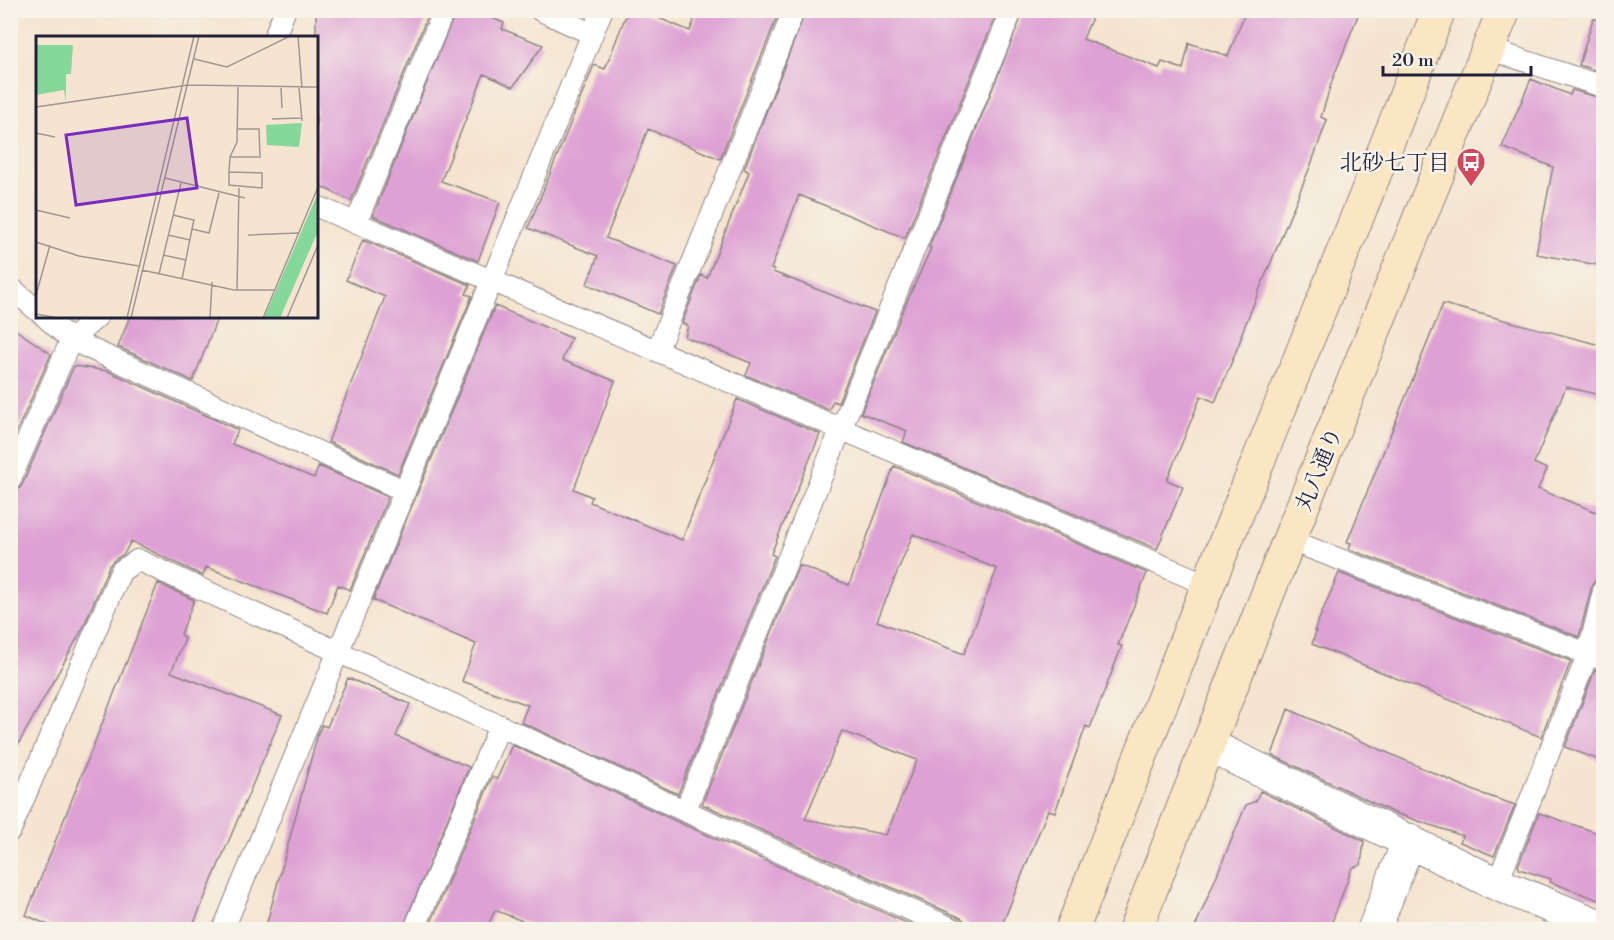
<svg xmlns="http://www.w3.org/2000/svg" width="1614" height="940" viewBox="0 0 1614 940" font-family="'Libre Bodoni','Noto Serif JP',serif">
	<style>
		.building { fill: #dea1d4; fill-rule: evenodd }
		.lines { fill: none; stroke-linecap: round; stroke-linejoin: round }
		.lane-casing { stroke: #8c8385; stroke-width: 23 }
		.street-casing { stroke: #8c8385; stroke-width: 35 }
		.secondary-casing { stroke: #8c8385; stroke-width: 35 }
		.lane { stroke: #fff; stroke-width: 21 }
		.street { stroke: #fff; stroke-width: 33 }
		.secondary { stroke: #fbe6c4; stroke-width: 33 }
		.labels { text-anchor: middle; stroke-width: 5; stroke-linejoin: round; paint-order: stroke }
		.poi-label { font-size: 22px; fill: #22223b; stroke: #f7f3e8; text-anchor: end }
		.street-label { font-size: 22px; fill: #22223b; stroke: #f7f3e8 }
		.inset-road { fill: none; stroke: #a19694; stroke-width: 1.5 }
		.view { fill: #7b2cbf; fill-opacity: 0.15; stroke: #7b2cbf; stroke-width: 3 }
		.inset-edge { fill: none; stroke: #22223b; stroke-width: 3 }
	</style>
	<rect width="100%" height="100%" fill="#f7f3e8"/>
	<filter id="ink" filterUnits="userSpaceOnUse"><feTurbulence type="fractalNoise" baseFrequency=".0167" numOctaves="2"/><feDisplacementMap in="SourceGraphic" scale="12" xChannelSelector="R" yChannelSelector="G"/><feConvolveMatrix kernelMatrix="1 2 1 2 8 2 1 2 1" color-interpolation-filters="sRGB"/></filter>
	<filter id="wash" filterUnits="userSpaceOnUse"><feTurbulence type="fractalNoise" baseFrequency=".008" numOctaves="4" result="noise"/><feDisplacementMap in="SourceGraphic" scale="24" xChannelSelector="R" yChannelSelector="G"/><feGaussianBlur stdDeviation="1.35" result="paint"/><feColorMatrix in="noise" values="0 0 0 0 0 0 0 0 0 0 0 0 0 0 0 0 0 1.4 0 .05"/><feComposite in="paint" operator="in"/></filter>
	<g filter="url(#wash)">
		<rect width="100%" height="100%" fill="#f5e4cf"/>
		<g id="blocks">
			<path class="building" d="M316,10H430L351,201L316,184Z
				M456,10H473L504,23L502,29L543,45L513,87L484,74L441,181L500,202L478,261L373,216Z
				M628,10H639L690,31L698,10H780L720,159L648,129L606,238L677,266L658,314L587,284L598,256L528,228L594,65L605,69Z
				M806,10H998L905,238L799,195L771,269L774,270L773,272L875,312L838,403L833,401L829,410L746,375L751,363L685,337L688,326L682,323L701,275L707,278L749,172L744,169Z
				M1024,10H1095L1083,39L1159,68L1162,62L1183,69L1189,43L1228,56L1246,10H1360L1332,81L1321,117L1327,120L1312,162L1241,335L1242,336L1235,354L1215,402L1201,396L1167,480L1183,487L1157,549L903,442L907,431L861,413L905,306L931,248L929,247Z
				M1593,19L1604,20V73L1579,65Z
				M1531,79L1570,95L1572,90L1604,99V266L1536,254L1553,167L1502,147Z
				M363,240L470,285L466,294L472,296L398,474L328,442L385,297L346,280Z
				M1443,304L1604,346V396L1566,387L1534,463L1547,469L1538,489L1604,515V577L1595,580L1592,585L1579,637L1349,549L1351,543L1347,542Z
				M495,306L571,338L562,360L615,381L574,489L592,497L590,502L682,540L737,399L820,434L771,554L775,556L678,794L521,722L528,705L462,681L476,644L373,600Z
				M130,316H218L193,381L118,347Z
				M10,326L51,354L10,447Z
				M74,366L108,371L238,430L232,444L314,478L319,466L388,497L350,590L338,585L327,613L206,567L203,576L131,541L124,554L114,560L109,566L83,628L10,759V493L17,491L22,485Z
				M894,466L1147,573L1118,645L1122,646L1090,728L1086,726L1055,812L1048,810L1000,930H969L967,923L961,918L702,804L799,565L849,585ZM913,534L997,569L964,654L877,621ZM842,731L917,760L886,835L805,819Z
				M1339,573L1571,661L1541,737L1312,644L1316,631H1314Z
				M158,583L194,600L181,634L185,639L171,672L282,715L191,930H59L26,915Z
				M1595,670L1604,672V762L1565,747Z
				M348,678L410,704L396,736L469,767L402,930H265L318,733L322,725L327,727Z
				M1288,709L1477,792L1515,805L1494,856L1460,842L1463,836L1392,812L1272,755Z
				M512,745L680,823L923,930H545L495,910L486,930H428L492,777L497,779Z
				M1260,791L1364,841L1361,865L1352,868L1329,930H1194L1246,805L1256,801Z
				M1539,813L1604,835V902L1550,882L1551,879L1519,869V867L1518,866Z"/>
		</g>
	</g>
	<g filter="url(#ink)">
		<use href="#blocks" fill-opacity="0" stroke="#8c8385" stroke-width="1.5"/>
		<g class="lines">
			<g class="lane-casing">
				<path id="lane" d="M540,10L592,34
					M274,38L285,10
					M1489,49L1604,87
					M316,206L1208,585
					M356,223L444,10
					M10,287L38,311
					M44,316L71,340L405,491
					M657,351L794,10
					M10,480L71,340L98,316
					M1289,540L1604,660
					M685,811L1012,10
					M10,831L121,571L138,560L685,811L956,930
					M1497,884L1588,654L1604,589
					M223,930L492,280L602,10
					M414,930L500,725"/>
			</g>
			<g class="street-casing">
				<path id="street" d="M1208,745L1497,884L1604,928
					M1374,930L1409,840"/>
			</g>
			<g class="secondary-casing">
				<path id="secondary" d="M1072,930L1208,585L1394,126L1439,10
					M1135,930L1289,540L1504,10"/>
			</g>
			<use href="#lane" class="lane"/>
			<use href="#street" class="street"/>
			<use href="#secondary" class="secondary"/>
		</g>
	</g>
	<defs>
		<g id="bus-pin" transform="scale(1.5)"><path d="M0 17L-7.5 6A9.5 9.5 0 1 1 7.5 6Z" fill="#d1495b" stroke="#f7f3e8"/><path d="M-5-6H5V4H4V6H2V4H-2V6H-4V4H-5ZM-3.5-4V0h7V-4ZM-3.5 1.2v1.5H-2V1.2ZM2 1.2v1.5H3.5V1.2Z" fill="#fff"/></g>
	</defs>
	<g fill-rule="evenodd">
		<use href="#bus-pin" x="1471" y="162"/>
	</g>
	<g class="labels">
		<g class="poi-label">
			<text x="1450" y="170">北砂七丁目</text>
		</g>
		<g class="street-label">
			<text transform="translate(1318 469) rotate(-68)" y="8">丸八通り</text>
		</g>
	</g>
	<g transform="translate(36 36)">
		<rect width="282" height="282" fill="#f5e4cf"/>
		<path d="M0,9H37L35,38H30V65L28,54L0,59ZM266,87L263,111L231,109L230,89ZM282,157V195L244,282H228Z" fill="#85d89a"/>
		<path class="inset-road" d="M262,0L266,52M158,23L191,31L254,0M245,52L246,72M263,52L266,85M0,71L152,49L282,51M236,83L265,82M0,97L19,101M194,121H224L223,93H201M193,136L226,137V152L193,149V136L194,121L201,106L202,51M129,142L209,162M0,174L34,182M137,179L158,184L156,193L173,197L183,157M132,199L154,204M212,199L262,197M0,206L43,220L103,230M127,219L150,224M106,234L198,254H238M123,238L145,147M146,243L156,193M201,253L203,152M0,259L14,209M0,278L22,282M91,282L158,0M95,282L163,0M174,282L176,246M227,282L282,151M251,282L282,209"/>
		<path class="view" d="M151,82L161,152L40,169L30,99Z"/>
		<rect width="282" height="282" class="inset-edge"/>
	</g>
	<rect width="1614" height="940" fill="none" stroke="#f7f3e8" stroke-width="36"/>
	<path d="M1383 66v9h148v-9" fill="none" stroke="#22223b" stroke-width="3"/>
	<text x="1392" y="66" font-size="18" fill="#22223b" stroke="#f7f3e8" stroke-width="4.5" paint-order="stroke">20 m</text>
</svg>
